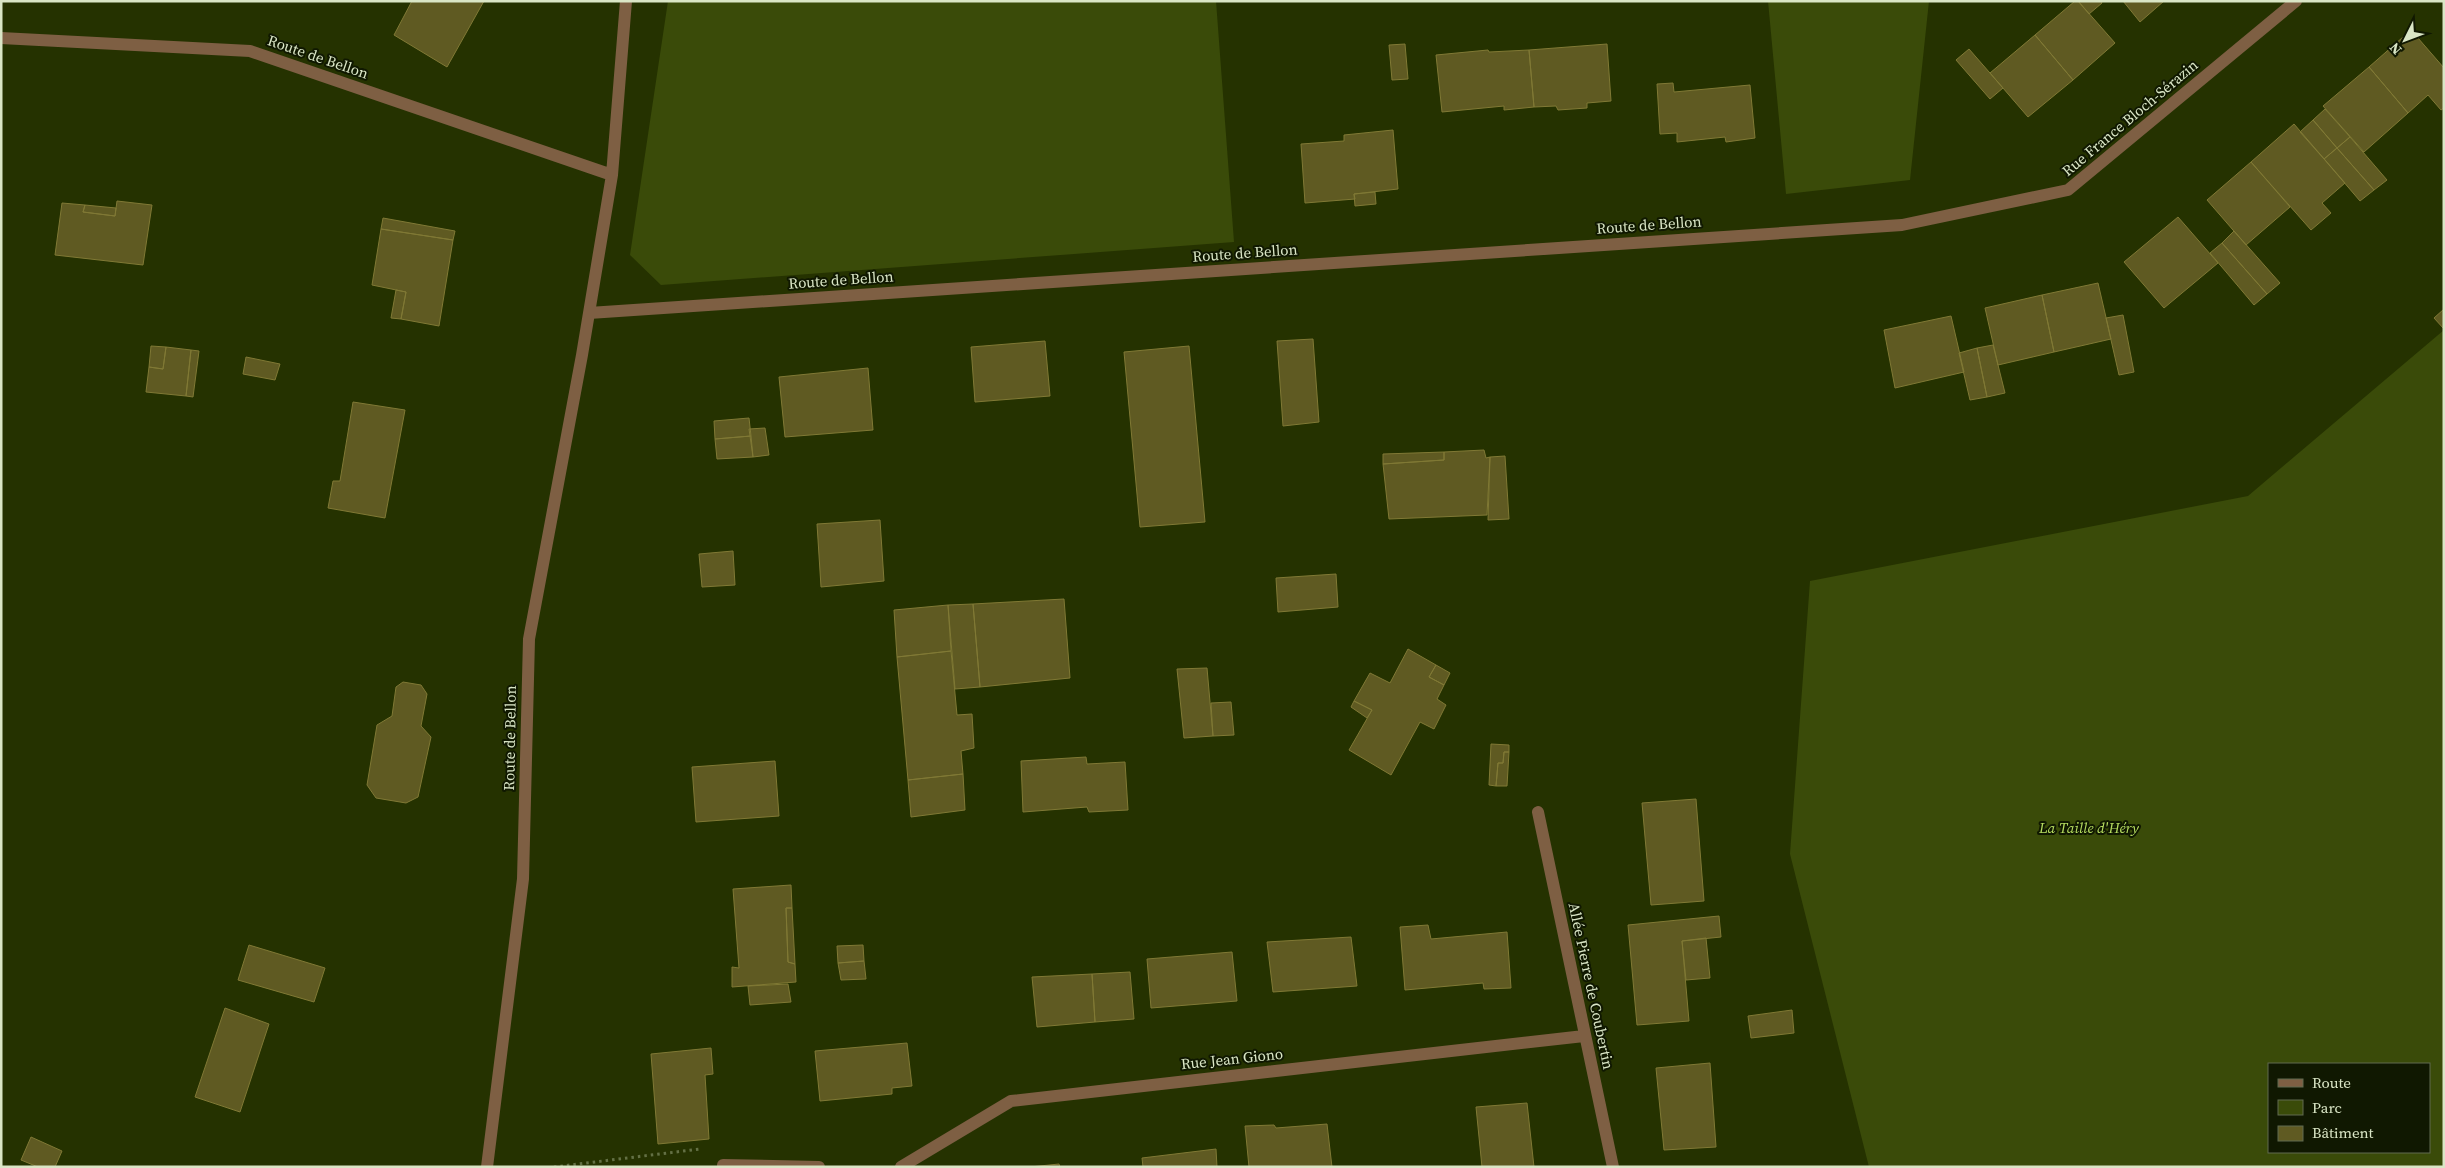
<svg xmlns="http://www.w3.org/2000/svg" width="2445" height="1168" viewBox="0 0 2445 1168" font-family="'Source Serif 4',serif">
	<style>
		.green { fill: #3a4b09; fill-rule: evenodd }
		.building { fill: #5f5a22; stroke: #807935 }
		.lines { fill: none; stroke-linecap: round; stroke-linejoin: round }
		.path { stroke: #637044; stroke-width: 3; stroke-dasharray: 2.5 4; stroke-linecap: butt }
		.street { stroke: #7e5f43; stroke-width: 12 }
		.labels { text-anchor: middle; stroke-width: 4; stroke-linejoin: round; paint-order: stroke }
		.street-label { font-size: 15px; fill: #dae6c6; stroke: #101801 }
		.park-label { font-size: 15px; font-style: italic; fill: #b6dc60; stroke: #101801 }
	</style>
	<rect width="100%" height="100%" fill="#253200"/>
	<path class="green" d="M668,1H1216L1234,242L661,285L630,255Z
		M1768,1H1929L1910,180L1786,194Z
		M2444,330V1167H1869L1790,854L1810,581L2248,496ZM2269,1064H2429V1152H2269Z"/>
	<path class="building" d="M412,1H484L447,67L394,35Z
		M2075,1H2078L2115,43L2073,80L2035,35Z
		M2078,1H2101L2102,3L2089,14Z
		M2123,1H2164L2140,22Z
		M2411,30L2444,68V108L2441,110L2428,95L2408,113L2369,67Z
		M2035,35L2073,80L2028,117L1990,73Z
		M1405,44L1408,79L1392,80L1389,45Z
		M1607,44L1611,101L1587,103V108L1558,110L1556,106L1534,107L1529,50Z
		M1969,49L2003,88L1990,99L1956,60Z
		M1488,50L1489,52L1529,50L1534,107L1504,110V106L1442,112L1436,55Z
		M2369,67L2408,113L2364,152L2323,106Z
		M1673,83L1674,92L1750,85L1755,138L1726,142L1725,137L1677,142V133L1660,134L1657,84Z
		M2325,109L2350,137L2337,148L2313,120Z
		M2313,120L2337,148L2324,159L2300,132Z
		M2294,124L2345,183L2322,203L2331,213L2311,230L2251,162Z
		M1393,130L1398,189L1354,194L1355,199L1305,203L1301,144L1344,141V135Z
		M2350,137L2387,180L2374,190L2337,148Z
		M2337,148L2374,190L2360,201L2324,159Z
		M2251,162L2290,207L2246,245L2207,200Z
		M1375,192L1376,204L1355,206L1354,194Z
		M117,201L152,205L143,265L55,255L62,203L85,205L83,212L115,216Z
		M85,205L116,208L115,216L83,212Z
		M2178,217L2218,263L2164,308L2124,262Z
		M383,218L455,231L453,240L381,229Z
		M381,229L453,240L439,326L401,319L406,292L372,285Z
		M2234,231L2280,283L2267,294L2222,243Z
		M2222,243L2267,294L2254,305L2210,253Z
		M2098,283L2111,339L2054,352L2042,295Z
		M396,290L406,292L401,319L391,318Z
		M2042,295L2054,352L1998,365L1985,308Z
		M2444,309V329L2434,318Z
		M2123,315L2134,372L2119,375L2106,318Z
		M1951,316L1964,372L1895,388L1884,330Z
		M1313,339L1319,422L1283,426L1277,341Z
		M1045,341L1050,396L975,402L971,347Z
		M1993,345L2005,393L1987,397L1977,348Z
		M151,346L166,347L163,369L149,367Z
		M1189,346L1205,522L1140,527L1124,352Z
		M166,347L191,350L186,396L146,392L149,367L163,369Z
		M1977,348L1987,397L1970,400L1959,353Z
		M191,350L199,351L193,397L186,396Z
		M246,357L280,364L275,380L243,374Z
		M868,368L873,430L785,437L779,377Z
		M353,402L405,410L385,518L328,508L333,481H340Z
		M749,418L751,436L715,439L714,421Z
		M765,428L769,455L753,457L749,429Z
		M751,436L753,457L717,459L715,439Z
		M1484,450L1486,458L1490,457L1487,515L1389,519L1383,464L1444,460V452Z
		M1444,452V460L1383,464V454Z
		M1505,456L1509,519L1488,520L1490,457Z
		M880,520L884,581L821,587L817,524Z
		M733,551L735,585L702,587L699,554Z
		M1336,574L1338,607L1278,612L1276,578Z
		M1064,599L1070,678L980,687L973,604Z
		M973,604L980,687L955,689L948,605Z
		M948,605L951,651L897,657L894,610Z
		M1408,649L1436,665L1429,677L1444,685L1437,699L1446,705L1434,729L1420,722L1391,775L1349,750L1372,710L1354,701L1370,673L1390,683Z
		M951,651L957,715L972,714L974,748L961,751L963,774L908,780L897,657Z
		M1436,665L1450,673L1444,685L1429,677Z
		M1207,668L1213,736L1184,738L1177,669Z
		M403,682L421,685L427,694L421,726L431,737L418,797L406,803L376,798L367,785L377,725L392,716L396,687Z
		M1354,701L1372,710L1367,718L1351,707Z
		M1231,702L1234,735L1213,736L1211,703Z
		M1491,744L1509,745V752H1504L1503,763H1498L1496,786L1489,785Z
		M1504,752H1509L1507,786H1496L1498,763H1503Z
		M1086,757L1087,764L1125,762L1128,810L1089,812L1087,807L1023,812L1021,761Z
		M775,761L779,816L696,822L692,767Z
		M963,774L965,810L911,817L908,780Z
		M1696,799L1704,901L1651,905L1642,803Z
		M791,885L792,908H786L788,962L795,964L796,982L732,987V967L739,968L733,889Z
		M786,908H792L795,964L788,962Z
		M1719,916L1721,937L1682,941L1689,1021L1637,1025L1628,925Z
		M1428,925L1431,939L1507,932L1511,988L1484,989L1483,983L1405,990L1400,927Z
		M1351,937L1357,986L1273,992L1267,942Z
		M1706,938L1710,978L1686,980L1682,941Z
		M249,945L325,968L314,1002L238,980Z
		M863,945L864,961L838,963L837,946Z
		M1232,952L1237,1001L1151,1008L1147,959Z
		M864,961L866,979L841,980L838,963Z
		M1130,972L1134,1019L1095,1022L1092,974Z
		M1092,974L1095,1022L1037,1027L1032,977Z
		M788,984L791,1002L750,1005L748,986Z
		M225,1008L269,1024L240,1112L195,1097Z
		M1792,1010L1794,1033L1751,1038L1748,1016Z
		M907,1043L912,1086L892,1088V1094L820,1101L815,1051Z
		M711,1048L713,1074L705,1075L709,1139L658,1144L651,1054Z
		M1710,1063L1716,1147L1664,1150L1656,1068Z
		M1527,1103L1534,1167H1482L1476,1107Z
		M1327,1124L1332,1167H1249L1245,1126L1274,1125L1276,1128Z
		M31,1137L62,1151L55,1167H38L21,1160Z
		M1216,1149L1217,1167H1143L1142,1158Z
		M1059,1164L1060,1167H1030Z"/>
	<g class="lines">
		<path class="path" d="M554,1167L700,1149"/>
		<path class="street" d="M1,38L250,51L612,175
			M589,313L1902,225L2068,190L2296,1
			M1538,812L1613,1167
			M487,1167L523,879L529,639L582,355L612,175L626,1
			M723,1167V1165L819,1167
			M901,1167L1011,1101L1584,1036"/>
	</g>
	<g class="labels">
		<g class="street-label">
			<text transform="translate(318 57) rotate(19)" y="5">Route de Bellon</text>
			<text transform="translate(2130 118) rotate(-40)" y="5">Rue France Bloch-Sérazin</text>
			<text transform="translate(1649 225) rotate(-4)" y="5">Route de Bellon</text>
			<text transform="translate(1245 253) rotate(-4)" y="5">Route de Bellon</text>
			<text transform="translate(841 280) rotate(-4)" y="5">Route de Bellon</text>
			<text transform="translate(510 738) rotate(-89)" y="5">Route de Bellon</text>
			<text transform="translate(1591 986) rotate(78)" y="5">Allée Pierre de Coubertin</text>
			<text transform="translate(1232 1059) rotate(-6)" y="5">Rue Jean Giono</text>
		</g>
		<g class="park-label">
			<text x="2089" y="833">La Taille d'Héry</text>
		</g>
	</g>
	<rect width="2445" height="1168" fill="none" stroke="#dae6c6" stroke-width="5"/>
	<rect x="2268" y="1063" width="162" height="90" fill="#101801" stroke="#616a50"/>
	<rect x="2278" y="1079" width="25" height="8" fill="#7e5f43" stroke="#616a50"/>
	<text x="2312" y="1088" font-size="15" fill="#dae6c6">Route</text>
	<rect x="2278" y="1100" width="25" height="15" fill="#3a4b09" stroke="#616a50"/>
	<text x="2312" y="1113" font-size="15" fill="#dae6c6">Parc</text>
	<rect x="2278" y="1126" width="25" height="15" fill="#5f5a22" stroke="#616a50"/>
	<text x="2312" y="1138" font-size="15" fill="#dae6c6">Bâtiment</text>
	<g transform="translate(2405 40) rotate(228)" stroke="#101801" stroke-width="4" paint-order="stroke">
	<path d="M0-4L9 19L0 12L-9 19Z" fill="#dae6c6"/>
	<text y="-8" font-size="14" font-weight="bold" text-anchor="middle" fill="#dae6c6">N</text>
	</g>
</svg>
